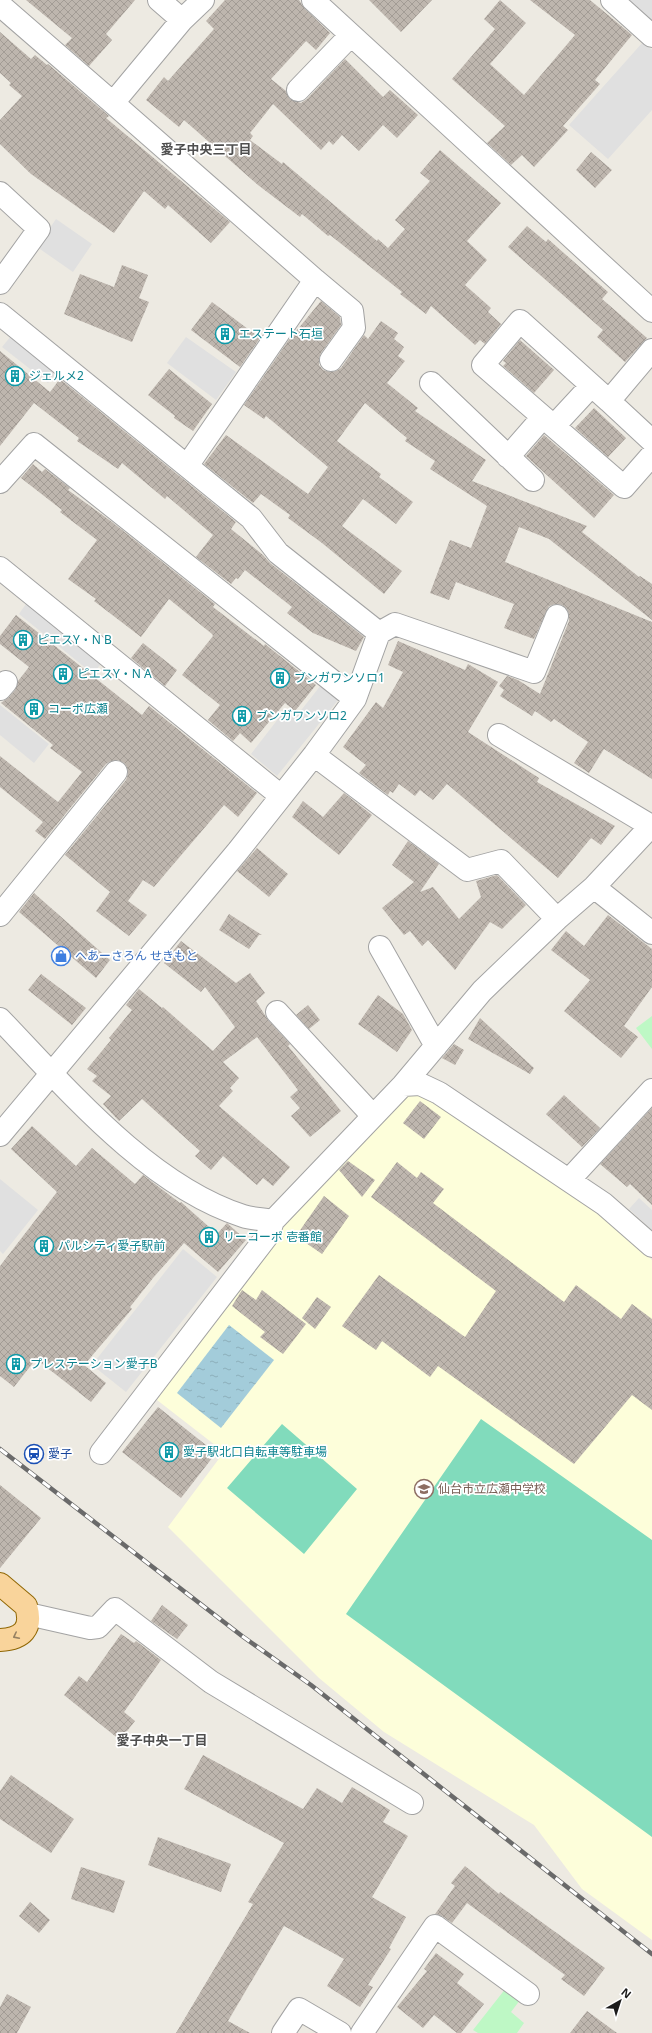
<svg xmlns="http://www.w3.org/2000/svg" width="652" height="2033" viewBox="0 0 652 2033" font-family="'Noto Sans','Noto Sans JP',sans-serif">
	<style>
		.education { fill: #fdfeda }
		.park { fill: #bef8c5 }
		.pitch { fill: #81dbbc }
		.parking { fill: #e0e0e0 }
		.water { fill: url(#water-ripples) }
		.building { fill: url(#building-cross-hatch) }
		.lines { fill: none; stroke-linecap: round; stroke-linejoin: round }
		.minor-casing { stroke: #a3a3a3; stroke-width: 24 }
		.major-casing { stroke: #906704; stroke-width: 24 }
		.minor { stroke: #fff; stroke-width: 22 }
		.major { stroke: #f9d49b; stroke-width: 22 }
		.rail-casing { stroke: #6a6a6a; stroke-width: 4.5 }
		.rail { stroke: #fff; stroke-width: 3; stroke-dasharray: 9; stroke-linecap: butt }
		.oneway { stroke: #968162 }
		.labels { text-anchor: middle; stroke-width: 3.5; stroke-linejoin: round; paint-order: stroke }
		.culture-label { font-size: 12px; fill: #0d838f; stroke: #fff; text-anchor: start }
		.shop-label { font-size: 12px; fill: #366cbe; stroke: #fff; text-anchor: start }
		.transit-label { font-size: 12px; fill: #164399; stroke: #fff; text-anchor: start }
		.education-label { font-size: 12px; fill: #785e54; stroke: #fff; text-anchor: start }
		.neighbourhood-label { font-size: 13px; font-weight: bold; fill: #4f4f4f; stroke: #fff }
	</style>
	<defs>
		<pattern id="water-ripples" width="26" height="14" patternUnits="userSpaceOnUse"><rect width="26" height="14" fill="#a3ccda"/><path d="M2 4q2-2 4 0t4 0M15 11q2-2 4 0t4 0" fill="none" stroke="#8cafba"/></pattern>
		<pattern id="building-cross-hatch" width="8" height="8" patternUnits="userSpaceOnUse"><rect width="8" height="8" fill="#beb6ae"/><path d="M0 0l8 8M0 8l8-8" fill="none" stroke="#a39c95"/></pattern>
	</defs>
	<rect width="100%" height="100%" fill="#edeae2"/>
	<path class="education" d="M409,1092L432,1099L606,1215L652,1260V1940L582,1889L534,1825L384,1732L319,1678L168,1527L224,1452L157,1400L279,1227Z"/>
	<path class="park" d="M652,1016V1049L636,1028Z
		M506,1988L520,2000L511,2012L524,2023L517,2033H478L473,2030Z"/>
	<path class="pitch" d="M481,1419L652,1540V1837L346,1614Z
		M282,1424L357,1489L304,1554L227,1488Z"/>
	<path class="parking" d="M622,0H652V24Z
		M643,42L652,50V110L608,159L569,125Z
		M56,219L92,244L73,272L37,247Z
		M11,336L57,372L48,383L2,347Z
		M186,337L236,372L216,400L167,363Z
		M28,601L103,661L93,674L19,614Z
		M321,685L339,699L277,776L251,754L285,710L295,718Z
		M0,705L49,744L34,763L0,735Z
		M0,1179L38,1210L3,1254L0,1251Z
		M639,1198L652,1210V1230L629,1209Z
		M183,1249L217,1277L126,1392L92,1365Z"/>
	<path class="water" d="M229,1325L274,1360L221,1428L177,1393Z"/>
	<path class="building" d="M26,0H135L106,34L112,40L89,66L65,45L72,38Z
		M225,0H299L305,9L330,33L316,50L306,41L271,79L286,91L290,99L301,103L307,99L345,59L383,97L390,90L418,115L397,138L383,125L359,151L342,135L333,145L329,141L321,150L273,104L250,133L253,136L250,140L282,164L283,162L377,241L378,239L388,248L405,229L395,220L430,181L420,173L440,150L501,203L467,241L487,260L465,285L491,308L488,312L501,324L485,344L480,340L475,345L431,306L426,314L400,294L402,292L330,235L328,236L302,214L300,217L258,185L184,120L179,127L146,100L164,77L168,81L214,29L206,21Z
		M369,0H432L401,32Z
		M500,0L526,23L490,64L524,95L575,35L530,0H590L632,35L595,80L600,84L563,126L568,130L534,167L522,155L511,165L487,143L505,126L452,79L495,29L484,19Z
		M0,32L31,59L35,55L47,65L48,64L109,116L106,118L230,222L211,243L168,205L165,209L144,191L114,233L31,174L0,144V120L22,96L9,85L11,83L0,73Z
		M591,152L612,170L595,188L576,170Z
		M527,226L546,242L548,239L608,292L602,299L647,338L625,362L597,337L603,330L508,247Z
		M122,265L148,275L139,298L149,302L132,342L64,314L80,274L114,287Z
		M321,301L340,317L341,325L321,353L319,359V365L323,370L330,372L336,371L341,368L364,335L368,339L381,321L398,333L394,339L404,347L398,356L405,361L387,383L418,408L415,411L486,460L472,481L587,526L582,532L639,577L640,576L652,584V620L549,539L519,527L505,562L652,622V779L604,749L589,773L574,763L588,742L554,719L551,722L535,711L532,716L500,696L504,690L499,686L507,676L518,680L540,694L569,621V615L567,609L562,605L556,604L549,606L534,639L504,628L514,604L456,582L449,600L430,593L450,540L471,548L487,506L430,469L435,461L405,441L407,438L365,403L337,441L381,474L379,477L413,502L396,524L363,499L342,526L402,571L384,594L322,543L288,518L290,515L261,494L253,503L204,464L226,435L308,494L328,467L266,416L264,419L244,405L288,341Z
		M212,302L260,338L240,367L191,330Z
		M520,340L554,370L534,393L503,366L506,363L503,361Z
		M0,351L50,392L60,379L236,522L231,529L263,555L270,563L364,637L356,651L313,633L287,613L292,607L245,570L238,579L236,578L231,584L196,557L213,535L167,496L165,499L122,463L118,469L77,441L79,438L34,403L0,446Z
		M169,369L212,404L193,431L174,418L175,416L148,395Z
		M594,408L626,438L608,457L575,428Z
		M544,435L614,495L594,518L526,456Z
		M33,464L42,472L45,469L70,488L68,490L112,522L215,604L213,607L264,646L265,644L316,685L295,711L285,703L251,743L240,733L233,741L208,720L220,705L182,675L213,636L212,634L169,599L141,637L94,601L96,599L68,579L97,540L60,512L62,510L21,478Z
		M16,615L142,715L149,706L257,793L238,817L224,805L154,887L143,880L128,901L147,915L129,936L96,911L110,892L65,855L126,780L128,774L127,767L124,763L118,760L111,761L106,764L45,839L35,831L43,822L0,787V756L58,802L82,772L50,748L53,745L1,703L9,697L15,690L18,681L29,667L0,644V636Z
		M398,641L465,670L468,664L498,682L468,732L539,778L537,782L615,826L601,845L591,838L558,878L447,784L433,800L420,790L415,796L399,784L393,793L390,791L388,795L359,773L366,765L343,747L376,702L383,708L403,672L388,665Z
		M143,643L177,670L165,686L131,658Z
		M344,793L372,815L339,855L292,817L303,801L323,817Z
		M408,841L439,864L420,892L433,887L459,919L481,897L476,881L497,875L526,905L502,929L490,922L455,970L428,940L422,946L410,931L404,935L382,908L414,882L392,865Z
		M257,848L288,874L269,897L237,871Z
		M34,893L110,960L96,978L19,912Z
		M229,914L262,935H259L249,949L219,930Z
		M608,915L652,949V987L624,1026L638,1037L621,1058L564,1011L590,980L551,950L566,931L584,946Z
		M181,941L236,983L250,973L265,993L256,1001L268,1020L290,1044L288,1046L341,1111L310,1137L291,1116L300,1108L290,1097L298,1090L257,1037L223,1062L239,1078L230,1088L233,1091L219,1106L290,1167L273,1186L263,1178L257,1185L223,1156L211,1170L195,1156L200,1151L142,1099L119,1121L103,1104L111,1096L92,1081L97,1076L87,1069L111,1040L109,1038L132,1010L126,1005L139,989L162,1008L163,1007L213,1051L235,1027L205,987L201,992L164,963Z
		M41,974L86,1008L72,1025L28,990Z
		M378,995L403,1014L412,1030L397,1052L358,1024Z
		M308,1005L320,1020L309,1029L296,1015Z
		M480,1018L534,1068L530,1074L468,1039Z
		M454,1044L464,1050L455,1065L442,1058Z
		M564,1095L600,1128L582,1147L546,1114Z
		M420,1101L441,1117L424,1139L403,1123Z
		M652,1108V1205L630,1184L627,1187L600,1164Z
		M32,1126L76,1166L92,1148L135,1184L143,1175L180,1203L181,1202L217,1234L227,1223L246,1240L218,1272L184,1243L153,1278L130,1307L132,1309L84,1365L106,1383L91,1402L36,1359L14,1387L0,1376V1266L57,1192L11,1149Z
		M348,1161L375,1180L362,1197L339,1170Z
		M397,1162L417,1178L421,1172L444,1189L433,1203L564,1302L576,1285L621,1319L632,1304L652,1319V1410L632,1395L574,1464L438,1366L430,1377L382,1341L376,1350L342,1326L379,1275L465,1337L496,1291L371,1197Z
		M324,1196L349,1216L322,1254L296,1236Z
		M242,1290L256,1300L262,1290L306,1324L283,1354L260,1337L265,1332L232,1306Z
		M317,1297L331,1307L315,1329L302,1318Z
		M158,1407L216,1453L181,1498L122,1452Z
		M0,1485L41,1518L0,1568Z
		M162,1605L188,1625L177,1639L151,1621Z
		M121,1634L134,1643L136,1641L161,1660L124,1712L135,1721L120,1740L64,1695L79,1676L87,1682Z
		M203,1755L303,1809L317,1788L342,1803L352,1787L390,1810L383,1822L408,1836L372,1897L406,1917L389,1948L391,1949L368,1985L373,1987L360,2007L327,1986L344,1959L284,1926L228,2021L250,2033H176L253,1904L248,1902L284,1843L184,1789Z
		M11,1775L74,1819L51,1853L0,1819V1791Z
		M158,1837L231,1864L221,1892L148,1865Z
		M465,1866L499,1894L500,1892L605,1968L584,1996L561,1979L565,1975L467,1903L452,1923L442,1916L435,1914L455,1886L451,1883Z
		M81,1867L125,1881L114,1913L71,1899Z
		M30,1902L50,1920L39,1933L19,1916Z
		M436,1953L464,1974L457,1983L484,2004L461,2033H457L434,2015L423,2028L397,2007L427,1971L424,1969Z
		M7,1994L31,2007L17,2033H0V2007Z
		M587,2011L617,2033H570Z"/>
	<g class="lines">
		<g class="minor-casing">
			<path id="minor" d="M159,0L182,20
				M313,0L652,311
				M612,0L652,36
				M0,5L113,103L182,20L203,0
				M298,90L351,35
				M113,103L315,280L187,466
				M0,193L39,229L0,283
				M315,280L352,311L354,328L331,360
				M0,314L251,518L278,553L379,633L355,699L314,755L238,851L0,1135
				M652,350L609,401L652,441
				M431,383L533,480
				M609,401L520,321L483,365L624,487L652,455
				M554,426L591,386
				M508,457L543,417
				M0,482L34,444L355,699
				M0,568L281,796
				M379,633L395,624L534,672L557,616
				M0,689L6,682
				M499,735L651,826
				M314,755L467,870L501,861L557,919
				M594,887L652,933
				M0,915L116,772
				M380,947L436,1046
				M277,1012L373,1116
				M0,1019C67,1089 149,1186 243,1216C252,1219 263,1219 273,1221L403,1085L482,991L557,919L594,887L652,825
				M403,1085L420,1084L439,1093L604,1204L652,1246
				M569,1180L652,1090
				M101,1453L268,1235L273,1221
				M28,1614L90,1628L98,1627L115,1609L211,1682L412,1803
				M283,2033L299,2009L340,2033
				M362,2033L435,1926L528,1994"/>
		</g>
		<g class="major-casing">
			<path id="major" d="M0,1584L26,1606C33,1629 22,1639 0,1640"/>
		</g>
		<use href="#minor" class="minor"/>
		<use href="#major" class="major"/>
		<g class="rail-casing">
			<path id="rail" d="M0,1449L242,1636L311,1685L652,1954"/>
		</g>
		<use href="#rail" class="rail"/>
	</g>
	<defs><path id="oneway-chevron" d="M-2-3.5L2.5 0L-2 3.5" fill="none" stroke-width="1.6" stroke-linecap="round" stroke-linejoin="round"/></defs>
	<use class="oneway" href="#oneway-chevron" transform="translate(16 1636) rotate(153)"/>
	<defs>
		<g id="building-ring" transform="scale(1)"><circle r="9.5" fill="#fff" stroke="#0f9aa8" stroke-width="1.5"/><path d="M-4-6H4V6H1V3H-1V6H-4ZM-2.5-4.3h1.7v1.8h-1.7ZM.8-4.3h1.7v1.8H.8ZM-2.5-1h1.7V.8h-1.7ZM.8-1h1.7V.8H.8Z" fill="#0f9aa8"/></g>
		<g id="shop-ring" transform="scale(1)"><circle r="9.5" fill="#fff" stroke="#3f7fe0" stroke-width="1.5"/><path d="M-5-2.5h2.3a2.7 3.5 0 0 1 5.4 0H5L5.5 6h-11ZM-1.5-2.5h3a1.5 2.3 0 0 0-3 0Z" fill="#3f7fe0"/></g>
		<g id="station-ring" transform="scale(1)"><circle r="9.5" fill="#fff" stroke="#1a4fb4" stroke-width="1.5"/><path d="M-3-6H3Q5-6 5-4V2Q5 4 3 4L4.5 6H3L1.5 4h-3L-3 6H-4.5L-3 4Q-5 4-5 2V-4Q-5-6-3-6ZM-3.5-4v3h7v-3ZM-3.5 1v1.5H-2V1ZM2 1v1.5H3.5V1Z" fill="#1a4fb4"/></g>
		<g id="school-ring" transform="scale(1)"><circle r="9.5" fill="#fff" stroke="#8d6e63" stroke-width="1.5"/><path d="M0-5L7-2L0 1L-7-2ZM-4 1L0 2.5L4 1V4Q0 6-4 4Z" fill="#8d6e63"/></g>
	</defs>
	<g fill-rule="evenodd">
		<use href="#building-ring" x="225" y="334"/>
		<use href="#building-ring" x="15" y="376"/>
		<use href="#building-ring" x="23" y="640"/>
		<use href="#building-ring" x="63" y="674"/>
		<use href="#building-ring" x="280" y="678"/>
		<use href="#building-ring" x="34" y="709"/>
		<use href="#building-ring" x="242" y="716"/>
		<use href="#shop-ring" x="61" y="956"/>
		<use href="#building-ring" x="209" y="1237"/>
		<use href="#building-ring" x="44" y="1246"/>
		<use href="#building-ring" x="16" y="1364"/>
		<use href="#building-ring" x="169" y="1452"/>
		<use href="#station-ring" x="34" y="1454"/>
		<use href="#school-ring" x="424" y="1489"/>
	</g>
	<g class="labels">
		<g class="culture-label">
			<text x="239" y="338">エステート石垣</text>
			<text x="29" y="380">ジェルメ2</text>
			<text x="37" y="644">ピエスY・N B</text>
			<text x="77" y="678">ピエスY・N A</text>
			<text x="294" y="682">ブンガワンソロ1</text>
			<text x="48" y="713">コーポ広瀬</text>
			<text x="256" y="720">ブンガワンソロ2</text>
			<text x="223" y="1241">リーコーポ 壱番館</text>
			<text x="58" y="1250">パルシティ愛子駅前</text>
			<text x="30" y="1368">プレステーション愛子B</text>
			<text x="183" y="1456">愛子駅北口自転車等駐車場</text>
		</g>
		<g class="shop-label">
			<text x="75" y="960">へあーさろん せきもと</text>
		</g>
		<g class="transit-label">
			<text x="48" y="1458">愛子</text>
		</g>
		<g class="education-label">
			<text x="438" y="1493">仙台市立広瀬中学校</text>
		</g>
		<g class="neighbourhood-label">
			<text x="206" y="154">愛子中央三丁目</text>
			<text x="162" y="1745">愛子中央一丁目</text>
		</g>
	</g>
	<g transform="translate(620 2001) rotate(39)" stroke="#ffffff" stroke-width="3" paint-order="stroke">
	<path d="M0-3L7 15L0 10L-7 15Z" fill="#1c1c1c"/>
	<text y="-6" font-size="11" font-weight="bold" text-anchor="middle" fill="#1c1c1c">N</text>
	</g>
</svg>
